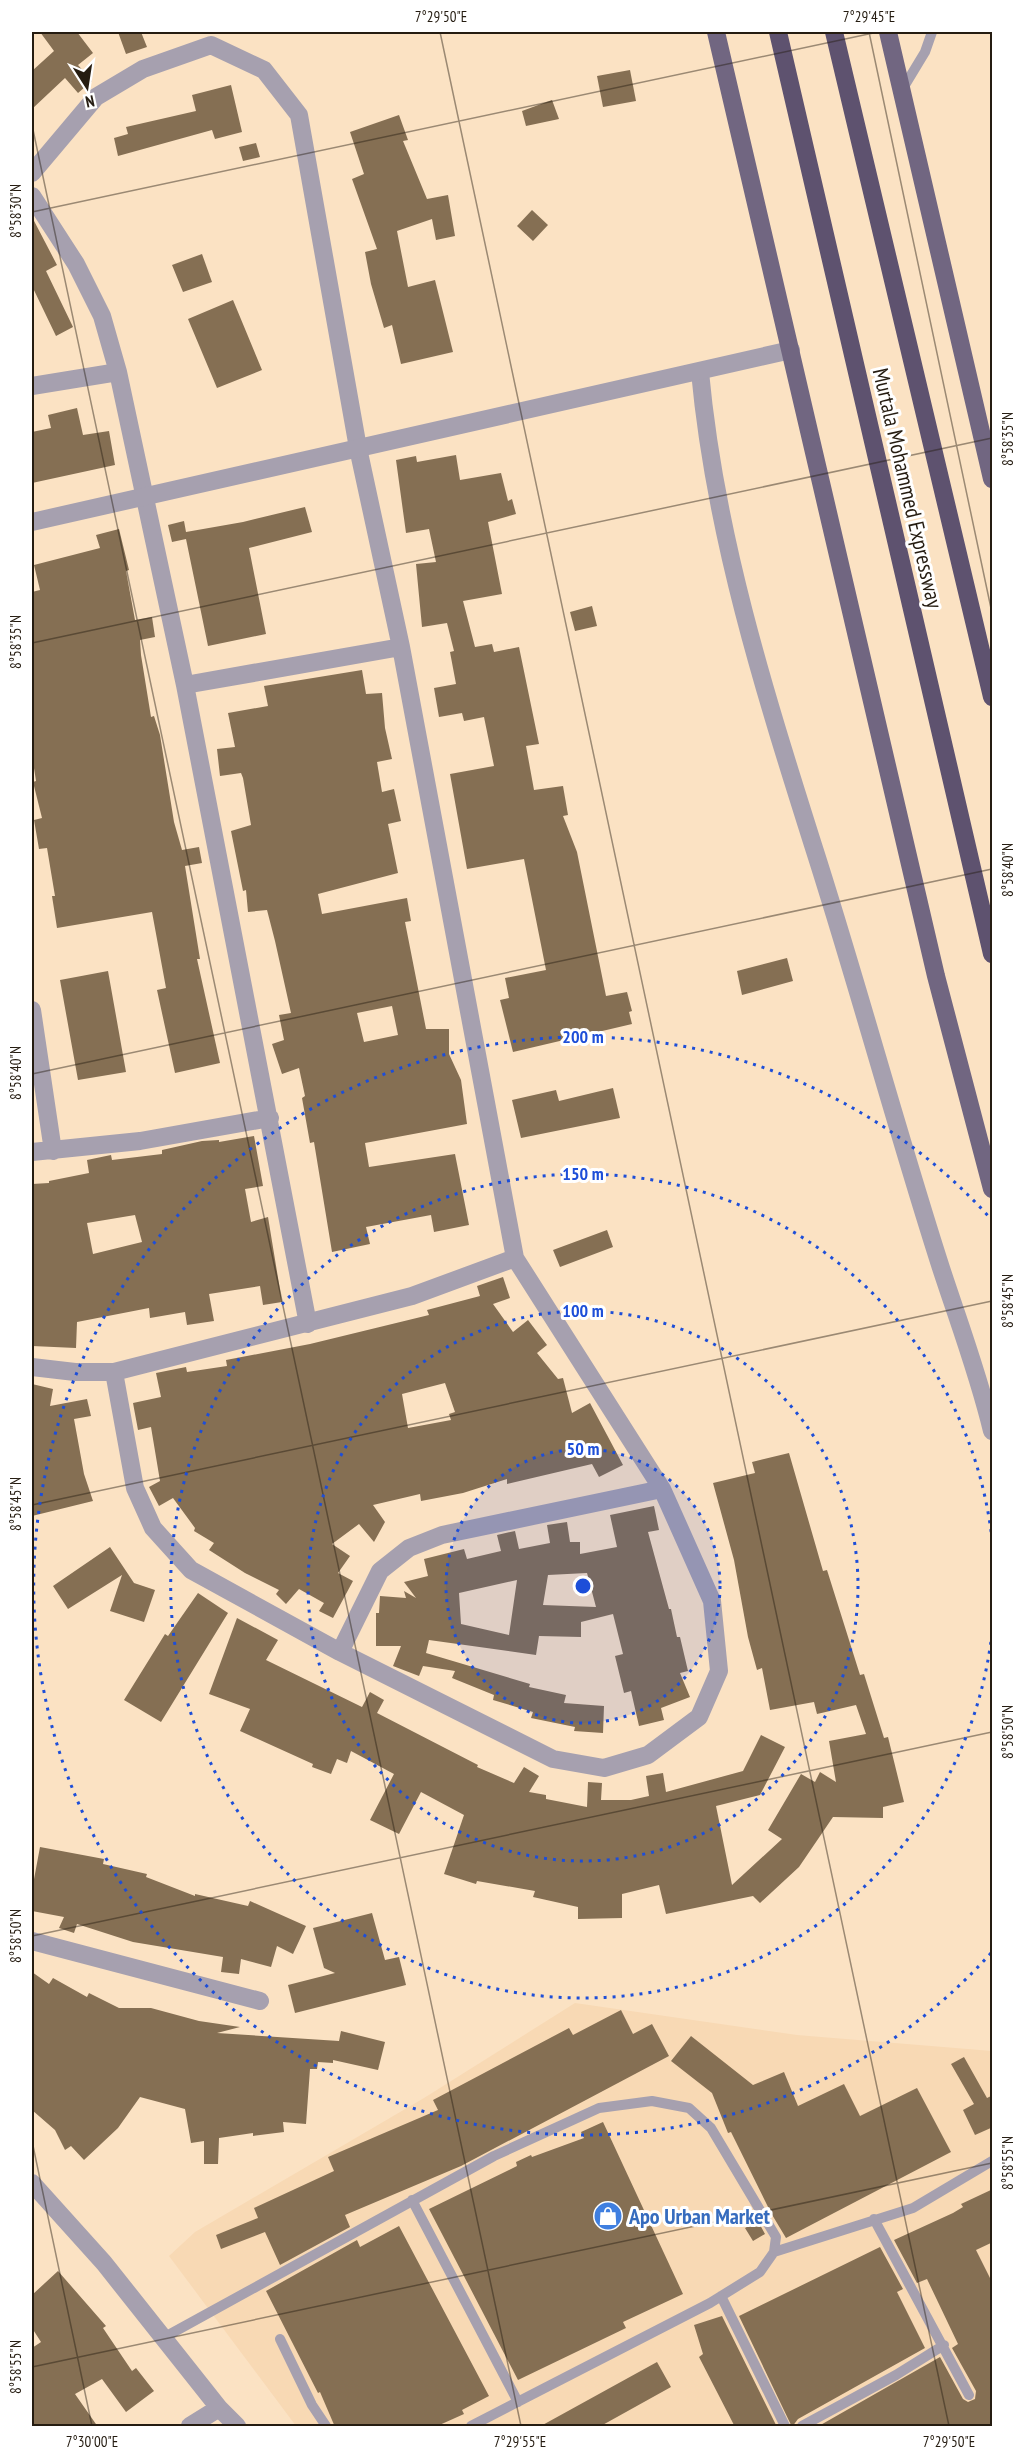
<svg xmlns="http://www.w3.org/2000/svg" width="1024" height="2458" viewBox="0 0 1024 2458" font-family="'PT Sans Narrow',sans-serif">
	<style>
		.built { fill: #f8d9b4 }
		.building { fill: #856f53; fill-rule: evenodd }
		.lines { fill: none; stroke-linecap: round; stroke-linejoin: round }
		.service { stroke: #a6a0af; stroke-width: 10 }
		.minor { stroke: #a6a0af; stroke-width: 18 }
		.tertiary { stroke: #a6a0af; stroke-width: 18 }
		.primary { stroke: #716681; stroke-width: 18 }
		.motorway { stroke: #5e526f; stroke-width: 18 }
		.ticks { fill: none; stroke: #251c11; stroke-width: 1.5; stroke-opacity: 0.45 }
		.ring { fill: none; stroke: #1d4ed8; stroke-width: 3; stroke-dasharray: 3 6 }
		.labels { text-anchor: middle; stroke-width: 6; stroke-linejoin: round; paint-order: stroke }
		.street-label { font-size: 22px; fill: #251c11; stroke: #fff }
		.shop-label { font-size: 22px; font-weight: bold; fill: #366cbe; stroke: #fff; text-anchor: start }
		.centre { fill: #1d4ed8; stroke: #fff; stroke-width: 3 }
		.ring-label { font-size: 18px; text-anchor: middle; font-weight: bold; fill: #1d4ed8; stroke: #fff; stroke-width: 6; stroke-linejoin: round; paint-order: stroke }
		.neatline { fill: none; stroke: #251c11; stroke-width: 2 }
		.ticks-label { font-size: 15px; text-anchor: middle; fill: #251c11 }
	</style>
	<rect width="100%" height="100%" fill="#fbe2c3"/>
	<path class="built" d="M575,2003L797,2035L992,2051V2426H296L169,2256L195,2232L424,2098Z"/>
	<path class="building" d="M40,32H77L93,53L78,65L92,81L78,93L65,78L32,109V71L54,51Z
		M118,32H141L147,47L126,54Z
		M630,70L636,101L603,107L597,76Z
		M231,85L242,132L215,139L212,130L118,156L114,138L128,134L126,127L196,111L192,95Z
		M552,100L559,119L526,126L522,111Z
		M399,115L408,140L403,141L427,199L448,195L455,236L436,240L432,219L397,231L408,287L435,280L453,352L401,364L392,325L384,328L371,284L365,252L377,249L352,179L364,174L350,132Z
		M256,143L260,157L243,161L239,147Z
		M532,210L548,225L533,241L517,226Z
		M32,217L57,265L46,271L73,327L56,336L32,286Z
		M202,254L212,282L183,292L172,265Z
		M233,300L262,370L217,388L188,319Z
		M77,408L83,435L109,431L115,465L32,483V432L51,428L48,415Z
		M456,455L460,480L501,473L508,501L512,499L516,514L488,522L502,594L463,601L475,647L492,644L494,652L519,647L539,744L526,746L534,790L563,786L568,815L563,816L577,852L606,996L627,992L632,1011L629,1012L632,1024L513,1052L500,1000L509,998L505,978L546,970L524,859L467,869L450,774L494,766L484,717L464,721L462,713L439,717L434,688L456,684L450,652L454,651L447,623L422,627L416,564L436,562L429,529L406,533L396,460L416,456L417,462Z
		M305,507L312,532L249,548L266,634L208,646L186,539L172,542L168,525L184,521L186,532L243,522Z
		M119,529L129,570L126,571L135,620L152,617L155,637L140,640L141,655L151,717L154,716L160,735L174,822L182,850L199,847L202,863L185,866L200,959H197L220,1063L175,1073L157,990L166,988L152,912L57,928L52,896H55L47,848L39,849L34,820L42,818L33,782L36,781L32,755V592L40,590L34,565L100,548L96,535Z
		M592,606L597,626L575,631L570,612Z
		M362,670L366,694L382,693L385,728L392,759L377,762L382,792L394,789L401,821L388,824L398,873L318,894L322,914L407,898L411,921L405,922L426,1029H449V1054L461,1080L467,1124L365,1143L369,1167L455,1154L469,1225L434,1232L431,1215L366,1227L370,1244L332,1252L314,1142L310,1143L302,1098L305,1096L299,1068L282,1074L272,1044L284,1040L279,1015L291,1013L275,941L267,910L248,912L246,890L243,891L231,831L251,825L243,778L241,773L220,776L217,749L235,747L228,713L268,706L264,686ZM392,1006L398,1035L364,1042L357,1013Z
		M787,958L793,981L742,995L737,971Z
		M108,971L126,1072L78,1080L60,980Z
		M613,1088L620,1118L521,1138L512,1100L556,1090L559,1101Z
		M254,1136L263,1186L245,1189L251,1222L268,1217L282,1302L263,1305L260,1286L209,1294L214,1321L187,1325L185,1312L150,1318L149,1308L77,1322L76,1348L32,1346V1184L49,1183V1181L89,1173L87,1160L111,1155L112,1160L162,1154V1150L202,1141L219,1140V1142ZM135,1215L142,1242L93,1254L87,1223Z
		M607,1230L613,1247L560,1267L553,1250Z
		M503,1277L510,1298L493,1304L513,1332L528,1320L547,1345L537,1353L558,1379L563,1378L572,1413L590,1403L623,1465L599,1477L592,1464L507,1484V1479L463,1493L421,1501L420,1494L373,1505L385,1522L374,1542L359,1524L332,1544L350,1556L338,1573L353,1581L333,1618L319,1611L324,1603L299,1589L286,1604L276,1594L279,1590L245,1573L209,1550L214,1543L194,1531L195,1528L173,1498L159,1506L149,1487L160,1481L151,1427L138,1430L133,1403L161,1397L156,1373L186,1367L187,1372L227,1366L226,1360L310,1344L429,1315L427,1310L480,1296L477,1286ZM445,1383L455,1412L449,1414L451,1420L408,1428L402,1394Z
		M32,1384L53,1389L50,1406L87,1399L91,1416L74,1419L84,1474L93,1501L32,1516Z
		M789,1453L823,1571L827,1570L860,1675L864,1674L884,1738L888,1737L904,1802L883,1807V1818L833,1817L799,1867L760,1903L753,1896L666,1914L659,1885L622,1894V1918L578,1919V1907L533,1897L535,1891L477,1881L476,1884L444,1874L464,1815L421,1792L399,1834L370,1820L394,1774L351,1751L347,1763L337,1759L331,1774L312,1767L313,1764L240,1731L250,1709L209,1694L237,1618L278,1640L266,1660L362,1707L370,1692L384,1700L377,1713L478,1765L477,1767L514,1783L524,1767L539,1776L529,1792L546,1795V1799L587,1807L588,1782L602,1783L601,1800H631L649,1796L646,1776L663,1773L666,1792L743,1771L761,1735L785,1747L760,1795L716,1806L732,1885L782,1839L768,1830L801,1774L815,1782L820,1772L836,1782L829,1741L866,1734L856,1705L817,1714L814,1702L770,1710L762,1668L757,1670L748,1637L734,1560L713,1483L755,1473L752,1462Z
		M654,1506L659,1530L648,1532L669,1609H671L677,1637H680L688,1671L680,1673L690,1697L661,1708L664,1720L639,1726L631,1691L624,1693L615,1656L623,1654L613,1614L581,1622V1637L539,1636L536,1655L429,1640L426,1653L530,1684L529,1687L566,1695L564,1703L604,1706L603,1733L574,1731L575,1727L531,1718L533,1712L493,1700L494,1695L452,1678L455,1671L423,1666L419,1676L393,1666L401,1646H376V1613H379L380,1596L406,1598L404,1591L416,1598L404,1582L428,1576L424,1559L464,1549L467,1559L501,1551L497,1535L515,1531L519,1549L550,1543L547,1525L567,1522L570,1542H580V1554L617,1547L610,1515ZM587,1573L596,1607L543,1605L548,1575ZM517,1580L509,1635L461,1624L459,1593Z
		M110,1547L134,1583L155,1590L144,1622L110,1611L122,1575L68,1609L53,1586Z
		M198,1593L228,1613L161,1722L124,1700L165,1634L168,1636Z
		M40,1847L104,1859L103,1864L147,1874L146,1877L195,1896V1894L248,1906L250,1901L306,1926L293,1954L277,1946L271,1967L241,1959L239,1974L221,1972L223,1957L133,1942L77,1924L74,1933L59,1928L64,1917L32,1911V1890Z
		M372,1913L385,1960L399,1957L406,1985L295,2013L288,1985L335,1973L324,1968L313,1928Z
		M32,1972L49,1984L53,1978L87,1997L89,1993L119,2008H151L199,2021L240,2027L217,2033L339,2041L341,2031L385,2042L378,2070L333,2060V2063L318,2062L317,2069H310L306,2124L283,2122L284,2132L253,2136V2133L219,2138L218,2164H204V2141L191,2143L185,2109L140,2097L118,2128L84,2160L71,2146L65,2150L55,2130L32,2110Z
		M621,2010L633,2034L652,2024L669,2056L461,2166L345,2215L350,2227L280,2265L265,2232L221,2249L216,2235L258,2218L254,2208L334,2171L328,2157L438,2110L433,2100L569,2028L573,2035Z
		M691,2036L753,2085L784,2072L798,2106L844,2084L860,2116L917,2088L951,2152L786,2238L771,2213L731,2132L728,2133L712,2093L671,2061Z
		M964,2057L987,2098L993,2095V2127L975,2135L963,2110L974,2104L951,2064Z
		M603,2122L683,2294L623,2322L626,2328L518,2380L429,2209L517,2166L516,2162L531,2155L532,2157L584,2138L581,2132Z
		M993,2189V2242L976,2250L993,2284V2427H817L940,2357L963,2399L968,2402L975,2399L976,2391L952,2348L958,2344L927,2279L917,2283L894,2240L953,2213L963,2207L961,2204Z
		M758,2221L765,2234L753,2241L745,2228Z
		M399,2226L489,2396L462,2410L464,2414L435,2427H335L320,2392L318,2393L266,2291L357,2240L360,2247Z
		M880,2247L903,2289L897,2292L925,2348L798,2419L792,2427L739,2316Z
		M58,2271L106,2326L103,2328L132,2371L136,2368L154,2391L126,2412L102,2379L75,2394L98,2427H32V2348L41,2342L32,2328V2295Z
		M722,2316L777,2427H735L699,2357L703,2354L694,2325Z
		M657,2362L671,2387L599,2427H539Z"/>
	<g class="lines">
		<path class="service" d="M902,90L925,52L932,32
			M412,2200L518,2402
			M874,2219L969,2395
			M774,2252L913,2208L992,2161
			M721,2296L785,2426
			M163,2338L494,2156L599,2108L652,2101L689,2108L711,2128L776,2237L774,2252L760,2272L710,2303L471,2426
			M280,2339L312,2405L326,2426
			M802,2426L896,2375L944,2345"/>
		<path class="minor" d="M32,173L96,97L143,69L211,45L264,70L299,115L358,448L401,647L515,1258L662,1489L712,1601L719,1671L699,1717L648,1755L604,1768L553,1759L340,1652L191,1570L153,1528L135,1488L114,1372
			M32,196L76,264L102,316L118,372L185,685L308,1324
			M700,372C715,535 764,690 813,845C858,985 896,1128 941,1268C959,1323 979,1376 992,1431
			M32,386L118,372
			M185,685L401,647
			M32,1010L53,1151
			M32,1152L140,1141L270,1118
			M32,1367L75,1372H114L412,1296L515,1258
			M340,1652L380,1571L409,1548L442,1535L662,1489
			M32,1941L260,2001
			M32,2183L104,2263L219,2408L237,2426
			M190,2426L219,2408"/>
		<path class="tertiary" d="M32,522L791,350"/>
		<path class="primary" d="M716,32L936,976L992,1189
			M888,32L992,479"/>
		<path class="motorway" d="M778,32L992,954
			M834,32L992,697"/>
	</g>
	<path class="ticks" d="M440,32L949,2426M869,32L992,613M32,125L521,2426M32,212L878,32M32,643L992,438M32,1074L992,869M32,1505L992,1301M32,1936L992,1732M32,2141L92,2426M32,2367L992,2163"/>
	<circle cx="583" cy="1586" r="137" fill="#1d4ed8" fill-opacity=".12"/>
	<g class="ring">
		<circle cx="583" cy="1586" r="137"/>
		<circle cx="583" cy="1586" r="275"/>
		<path d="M992 1633A412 412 0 1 1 992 1539"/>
		<path d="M991 1953A549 549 0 1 1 991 1219"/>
	</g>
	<defs>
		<g id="shop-disc" transform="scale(1.5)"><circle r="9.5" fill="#3f7fe0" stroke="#fff"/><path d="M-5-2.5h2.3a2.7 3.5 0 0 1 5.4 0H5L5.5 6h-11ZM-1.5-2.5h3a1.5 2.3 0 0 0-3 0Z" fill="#fff"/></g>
	</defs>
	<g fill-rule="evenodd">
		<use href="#shop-disc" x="608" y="2216"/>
	</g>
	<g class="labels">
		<g class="street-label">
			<text transform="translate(908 488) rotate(77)" y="8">Murtala Mohammed Expressway</text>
		</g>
		<g class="shop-label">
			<text x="629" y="2224">Apo Urban Market</text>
		</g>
	</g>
	<circle cx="583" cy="1586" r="9" class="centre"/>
	<g class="ring-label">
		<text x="583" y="1043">200 m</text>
		<text x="583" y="1180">150 m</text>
		<text x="583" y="1317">100 m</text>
		<text x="583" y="1455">50 m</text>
	</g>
	<rect width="1024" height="2458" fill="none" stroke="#ffffff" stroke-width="66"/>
	<g transform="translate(87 87) rotate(168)" stroke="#ffffff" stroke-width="4.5" paint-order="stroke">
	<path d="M0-4.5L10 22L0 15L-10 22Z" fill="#251c11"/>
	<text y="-9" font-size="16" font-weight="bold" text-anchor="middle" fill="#251c11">N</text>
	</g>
	<rect x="33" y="33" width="958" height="2392" class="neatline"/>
	<g class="ticks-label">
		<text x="441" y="22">7°29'50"E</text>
		<text x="869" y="22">7°29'45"E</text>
		<text transform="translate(16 211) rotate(-90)" y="5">8°58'30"N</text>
		<text transform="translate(1008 439) rotate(-90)" y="5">8°58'35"N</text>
		<text transform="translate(16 642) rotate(-90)" y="5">8°58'35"N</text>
		<text transform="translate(1008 870) rotate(-90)" y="5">8°58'40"N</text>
		<text transform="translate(16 1073) rotate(-90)" y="5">8°58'40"N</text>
		<text transform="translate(1008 1301) rotate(-90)" y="5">8°58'45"N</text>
		<text transform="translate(16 1504) rotate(-90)" y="5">8°58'45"N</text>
		<text transform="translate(1008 1732) rotate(-90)" y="5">8°58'50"N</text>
		<text transform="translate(16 1936) rotate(-90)" y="5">8°58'50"N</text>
		<text transform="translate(1008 2163) rotate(-90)" y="5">8°58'55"N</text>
		<text transform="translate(16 2367) rotate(-90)" y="5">8°58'55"N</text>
		<text x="92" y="2447">7°30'00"E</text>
		<text x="520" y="2447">7°29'55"E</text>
		<text x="949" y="2447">7°29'50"E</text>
	</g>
</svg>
